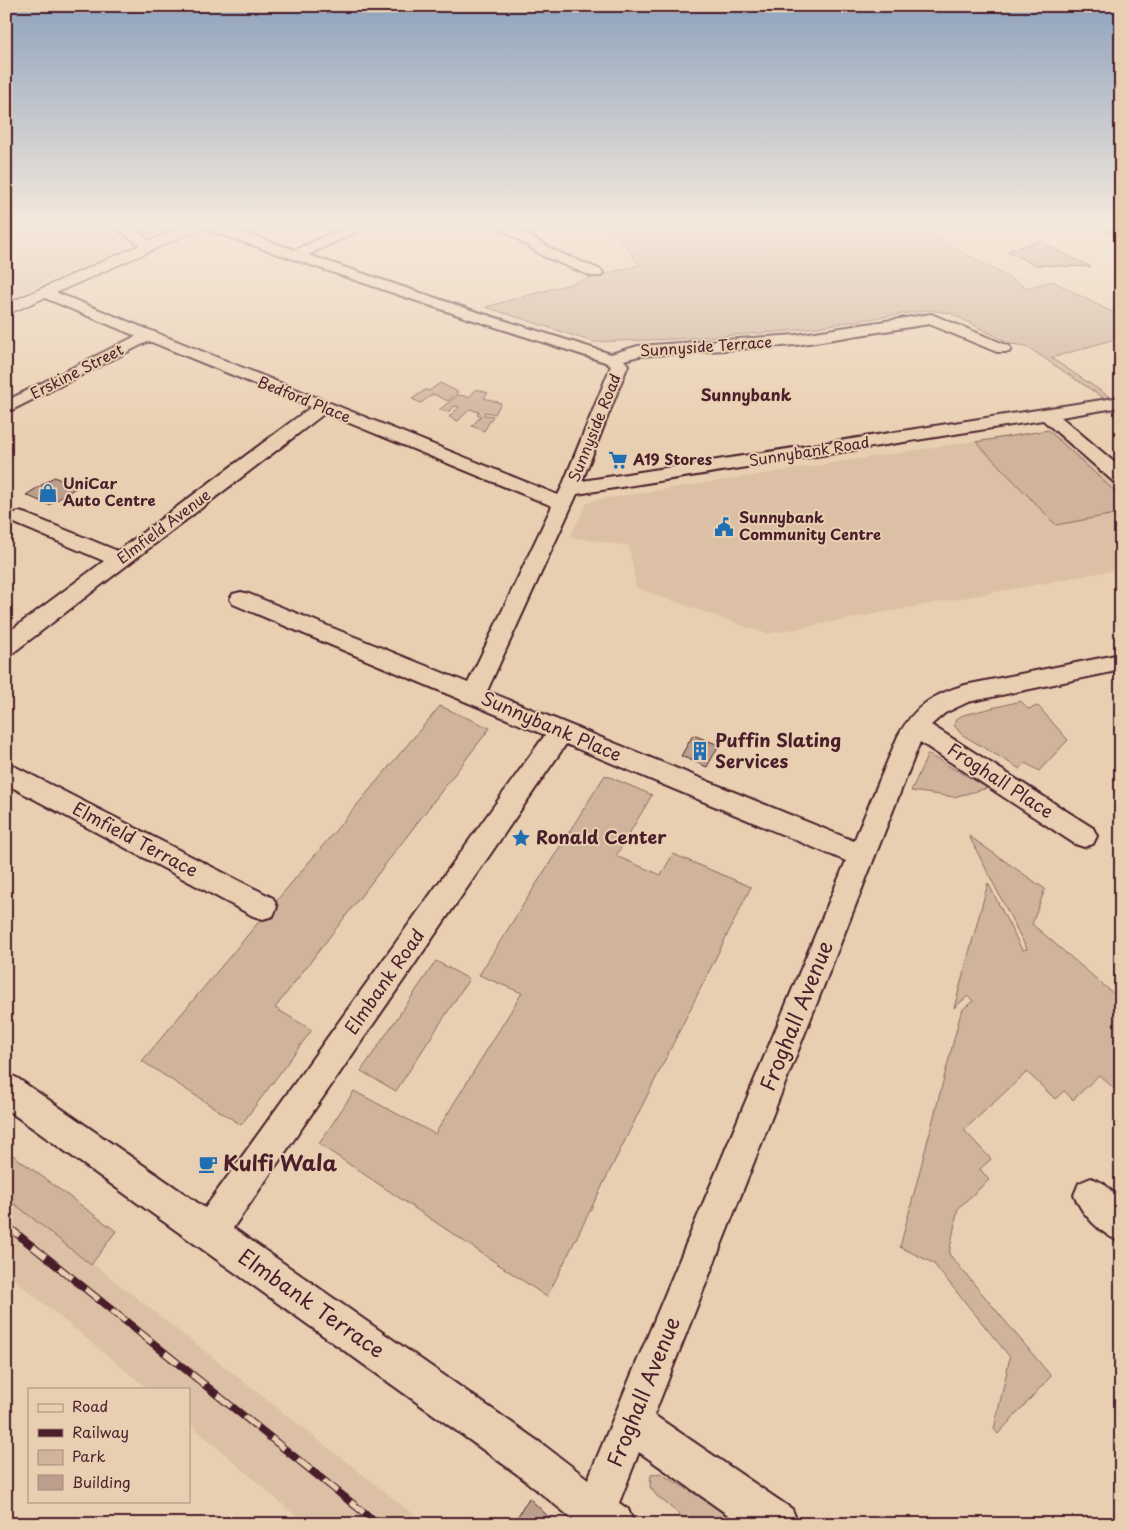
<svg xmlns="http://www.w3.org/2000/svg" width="1127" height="1530" viewBox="0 0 1127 1530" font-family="'Playpen Sans',sans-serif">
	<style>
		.built { fill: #dcc0a6 }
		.green { fill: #cfb39b; stroke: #8c6963 }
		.building { fill: #bc9e8c; stroke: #4a1f2b }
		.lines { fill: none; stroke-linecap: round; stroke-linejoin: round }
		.street-casing { stroke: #4a1f2b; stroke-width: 4 }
		.secondary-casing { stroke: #4a1f2b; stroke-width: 3 }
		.street { fill: #e9cfb1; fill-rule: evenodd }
		.secondary { fill: #e9cfb1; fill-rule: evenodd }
		.rail-casing { stroke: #4a1f2b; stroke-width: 8 }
		.rail { stroke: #e9cfb1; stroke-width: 5.5; stroke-dasharray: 17; stroke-linecap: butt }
		.labels { text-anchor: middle; stroke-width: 4; stroke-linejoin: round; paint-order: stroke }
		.far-street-label { font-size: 15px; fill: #4a1f2b; stroke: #e9cfb1 }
		.far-poi-label { font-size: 15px; font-weight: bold; fill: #4a1f2b; stroke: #e9cfb1; text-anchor: start }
		.far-neighbourhood-label { font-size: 16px; font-weight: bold; fill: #4a1f2b; stroke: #e9cfb1 }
		.street-label { font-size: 18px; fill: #4a1f2b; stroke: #e9cfb1 }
		.poi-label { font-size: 18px; font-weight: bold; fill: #4a1f2b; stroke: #e9cfb1; text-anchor: start }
		.near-street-label { font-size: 21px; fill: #4a1f2b; stroke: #e9cfb1 }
		.near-poi-label { font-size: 21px; font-weight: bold; fill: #4a1f2b; stroke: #e9cfb1; text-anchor: start }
	</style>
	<rect width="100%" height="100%" fill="#e9cfb1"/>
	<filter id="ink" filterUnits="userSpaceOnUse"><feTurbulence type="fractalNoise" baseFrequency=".02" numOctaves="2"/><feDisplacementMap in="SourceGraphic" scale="10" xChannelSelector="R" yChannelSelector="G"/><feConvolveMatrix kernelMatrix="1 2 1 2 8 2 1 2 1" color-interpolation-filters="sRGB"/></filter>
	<g filter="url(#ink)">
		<path class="built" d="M6,225H100L127,247L6,300Z
			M1052,429L1121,490V569L767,634L636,588L629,546L570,537L587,503L596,500Z
			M6,1196L426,1524H305L189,1423V1389H148L6,1273Z"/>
		<path class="green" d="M132,225H178C159,234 150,239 132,225Z
			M592,225H919L923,230L1027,288L1052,281L1121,317V337L1051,358L1110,397L1105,399L1026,346L1011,344L950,313L928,310L790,331L675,339L593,342L486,307L639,265L615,232Z
			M440,383L458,392L448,401L433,394L421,403L412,399L425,390L429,391Z
			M477,389L488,393L484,398L501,403L495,414L485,412L484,415L493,416L484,431L472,426L481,416L477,414L479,412L470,409L458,421L449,417L459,407L455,406L448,412L439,410L458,395L469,397Z
			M1048,430L1121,497V513L1056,525L976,442Z
			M1021,701L1028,709L1038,706L1068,740L1039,771L1025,763L1020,769L961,734L954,725L956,719L963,715Z
			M440,706L490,728L275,1008L312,1030L241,1125L142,1061Z
			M928,754L988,788L954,797L911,791Z
			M605,775L652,795L616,856L661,875L673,854L751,887L547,1297L319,1144L354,1091L435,1134L522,993L479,975Z
			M969,836L1045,889L1032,924L1121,1000V1095L1099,1075L1073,1100L1064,1091L1055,1099L1027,1072L964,1130L991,1159L980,1169L989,1180L958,1208L949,1254L1051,1376L998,1434L994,1429L1010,1357L933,1263L900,1247L960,1016L963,1009L973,1001L968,996L954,1008L988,883L1022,950L1027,949Z
			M436,961L469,979L396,1091L361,1071Z
			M6,1150L116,1231L91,1265L6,1197Z
			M660,1473L707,1501L740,1524H691L657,1496L650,1487L651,1475Z"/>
		<path class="building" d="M1039,241L1091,267L1035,265L1007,251Z
			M54,477L77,487L49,505L26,495Z
			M693,735L719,745L707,767L681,756Z
			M529,1498L556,1524H513Z"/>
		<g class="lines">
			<g class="street-casing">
				<path id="street" d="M112,225H128L157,246L150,250L145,249Z
					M200,225H220L295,250L349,225H366L364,228L308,255L471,310L611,354L638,346L796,335L931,314L1009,346L1011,349L1009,352H997L929,324L796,345L639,356L624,360L628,365L582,481L1121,397V407L1061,417L1121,468V484L1114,482L1043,420L577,494L487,691L854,841L898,736C915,706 932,695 965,685L1121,654V670L968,702L945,713L931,725L1093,828L1097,836L1093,844L1084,847L1075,844L920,742L654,1415L792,1509L798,1524H741L639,1452L619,1503L628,1509L634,1524H579L517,1474L6,1109V1073L17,1078L205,1208L545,735L233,604L230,599L233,594L241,592L249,594L468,683L552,506L325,413L14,652L6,654V634L104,561L12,522L9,518L12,514L19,512L26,514L118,551L311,407L149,341L6,413V401L136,336L40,296L38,293L40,290H50L558,495L561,489L611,366L605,362L461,316L202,228ZM566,744L846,861L588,1479L545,1446L233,1228Z
					M496,225H512L553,250L601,270L603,273L601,276H591L543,256Z
					M1099,225H1115L1121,228V238Z
					M6,762L273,898L277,907L273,916L263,919L253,916L6,784Z
					M1091,1178L1103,1183L1121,1200V1242C1101,1234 1082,1215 1074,1195L1079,1183Z"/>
			</g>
			<g class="secondary-casing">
				<path id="secondary" d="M185,225H204L202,228L6,315V304Z"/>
			</g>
			<use href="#street" class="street"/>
			<use href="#secondary" class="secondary"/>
			<g class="rail-casing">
				<path id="rail" d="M6,1225L378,1524"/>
			</g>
			<use href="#rail" class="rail"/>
		</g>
	</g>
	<linearGradient id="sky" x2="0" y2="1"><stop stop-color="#8fa3bd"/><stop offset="0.51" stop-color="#f5e9dc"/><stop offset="1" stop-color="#f5e9dc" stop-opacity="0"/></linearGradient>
	<rect width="1127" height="439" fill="url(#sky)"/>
	<defs>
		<g id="supermarket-bare" transform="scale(1.5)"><path d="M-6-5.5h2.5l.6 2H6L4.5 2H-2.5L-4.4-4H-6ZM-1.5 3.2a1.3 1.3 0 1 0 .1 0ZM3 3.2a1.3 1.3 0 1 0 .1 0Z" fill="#1f6fb2" stroke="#e9cfb1" stroke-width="2.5" paint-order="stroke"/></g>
		<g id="shop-bare" transform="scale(1.5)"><path d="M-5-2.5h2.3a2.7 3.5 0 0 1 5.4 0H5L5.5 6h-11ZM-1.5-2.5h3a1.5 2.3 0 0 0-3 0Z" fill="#1f6fb2" stroke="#e9cfb1" stroke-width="2.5" paint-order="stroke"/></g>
		<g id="civic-bare" transform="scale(1.5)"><path d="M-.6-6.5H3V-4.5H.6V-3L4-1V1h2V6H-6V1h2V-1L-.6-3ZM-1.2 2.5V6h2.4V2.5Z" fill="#1f6fb2" stroke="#e9cfb1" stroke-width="2.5" paint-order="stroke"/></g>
		<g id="building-bare" transform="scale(1.5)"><path d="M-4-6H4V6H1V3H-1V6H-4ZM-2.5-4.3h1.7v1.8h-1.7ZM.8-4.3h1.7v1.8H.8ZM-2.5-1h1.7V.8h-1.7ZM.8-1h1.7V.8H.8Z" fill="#1f6fb2" stroke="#e9cfb1" stroke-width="2.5" paint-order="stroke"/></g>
		<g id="sight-bare" transform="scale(1.5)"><path d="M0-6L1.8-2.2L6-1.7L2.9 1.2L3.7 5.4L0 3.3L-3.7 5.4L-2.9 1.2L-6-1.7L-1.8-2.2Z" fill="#1f6fb2" stroke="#e9cfb1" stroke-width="2.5" paint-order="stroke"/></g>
		<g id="cafe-bare" transform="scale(1.5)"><path d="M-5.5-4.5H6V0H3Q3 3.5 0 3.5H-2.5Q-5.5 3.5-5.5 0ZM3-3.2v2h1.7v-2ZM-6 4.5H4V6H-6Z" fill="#1f6fb2" stroke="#e9cfb1" stroke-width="2.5" paint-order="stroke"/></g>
	</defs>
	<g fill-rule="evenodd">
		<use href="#supermarket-bare" x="618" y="460"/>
		<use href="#shop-bare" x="48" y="493"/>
		<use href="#civic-bare" x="724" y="527"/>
		<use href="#building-bare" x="700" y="751"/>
		<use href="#sight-bare" x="521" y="838"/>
		<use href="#cafe-bare" x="208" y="1164"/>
	</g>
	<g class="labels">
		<g class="far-street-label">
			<text transform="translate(706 347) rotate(-4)" y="5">Sunnyside Terrace</text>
			<text transform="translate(77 372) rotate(-27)" y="5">Erskine Street</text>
			<text transform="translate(304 400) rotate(22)" y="5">Bedford Place</text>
			<text transform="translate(595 428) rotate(-68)" y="5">Sunnyside Road</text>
			<text transform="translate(809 452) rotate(-9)" y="5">Sunnybank Road</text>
			<text transform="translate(164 527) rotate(-37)" y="5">Elmfield Avenue</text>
		</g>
		<g class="far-poi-label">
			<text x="633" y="465">A19 Stores</text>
			<text x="63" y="489">UniCar<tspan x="63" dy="17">Auto Centre</tspan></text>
			<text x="739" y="523">Sunnybank<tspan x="739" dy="17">Community Centre</tspan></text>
		</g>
		<g class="far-neighbourhood-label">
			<text x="746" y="401">Sunnybank</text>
		</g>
		<g class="street-label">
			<text transform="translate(551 727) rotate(23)" y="6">Sunnybank Place</text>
			<text transform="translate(1000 781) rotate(33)" y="6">Froghall Place</text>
			<text transform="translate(135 840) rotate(28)" y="6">Elmfield Terrace</text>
			<text transform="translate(385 982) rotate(-55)" y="6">Elmbank Road</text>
		</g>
		<g class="poi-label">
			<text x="715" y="747">Puffin Slating<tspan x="715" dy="21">Services</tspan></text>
			<text x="536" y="844">Ronald Center</text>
		</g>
		<g class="near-street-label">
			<text transform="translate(797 1016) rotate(-68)" y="7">Froghall Avenue</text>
			<text transform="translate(311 1304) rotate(35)" y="7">Elmbank Terrace</text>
			<text transform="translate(644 1392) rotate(-68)" y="7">Froghall Avenue</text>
		</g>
		<g class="near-poi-label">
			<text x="223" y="1171">Kulfi Wala</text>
		</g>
	</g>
	<rect width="1127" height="1530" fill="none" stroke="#e9cfb1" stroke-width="25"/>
	<rect x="12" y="12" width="1102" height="1505" fill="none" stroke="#4a1f2b" stroke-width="2" filter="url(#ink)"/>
	<rect x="28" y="1388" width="162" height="115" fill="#e9cfb1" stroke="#a9897b"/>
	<rect x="38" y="1404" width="25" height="8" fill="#e9cfb1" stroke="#a9897b"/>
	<text x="72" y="1412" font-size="15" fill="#4a1f2b">Road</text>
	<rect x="38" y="1429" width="25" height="8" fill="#4a1f2b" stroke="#a9897b"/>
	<text x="72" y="1438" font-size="15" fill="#4a1f2b">Railway</text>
	<rect x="38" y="1450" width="25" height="15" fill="#cfb39b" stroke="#a9897b"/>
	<text x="72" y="1462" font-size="15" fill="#4a1f2b">Park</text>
	<rect x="38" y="1475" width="25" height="15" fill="#bc9e8c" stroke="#a9897b"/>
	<text x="72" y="1488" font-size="15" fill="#4a1f2b">Building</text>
</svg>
